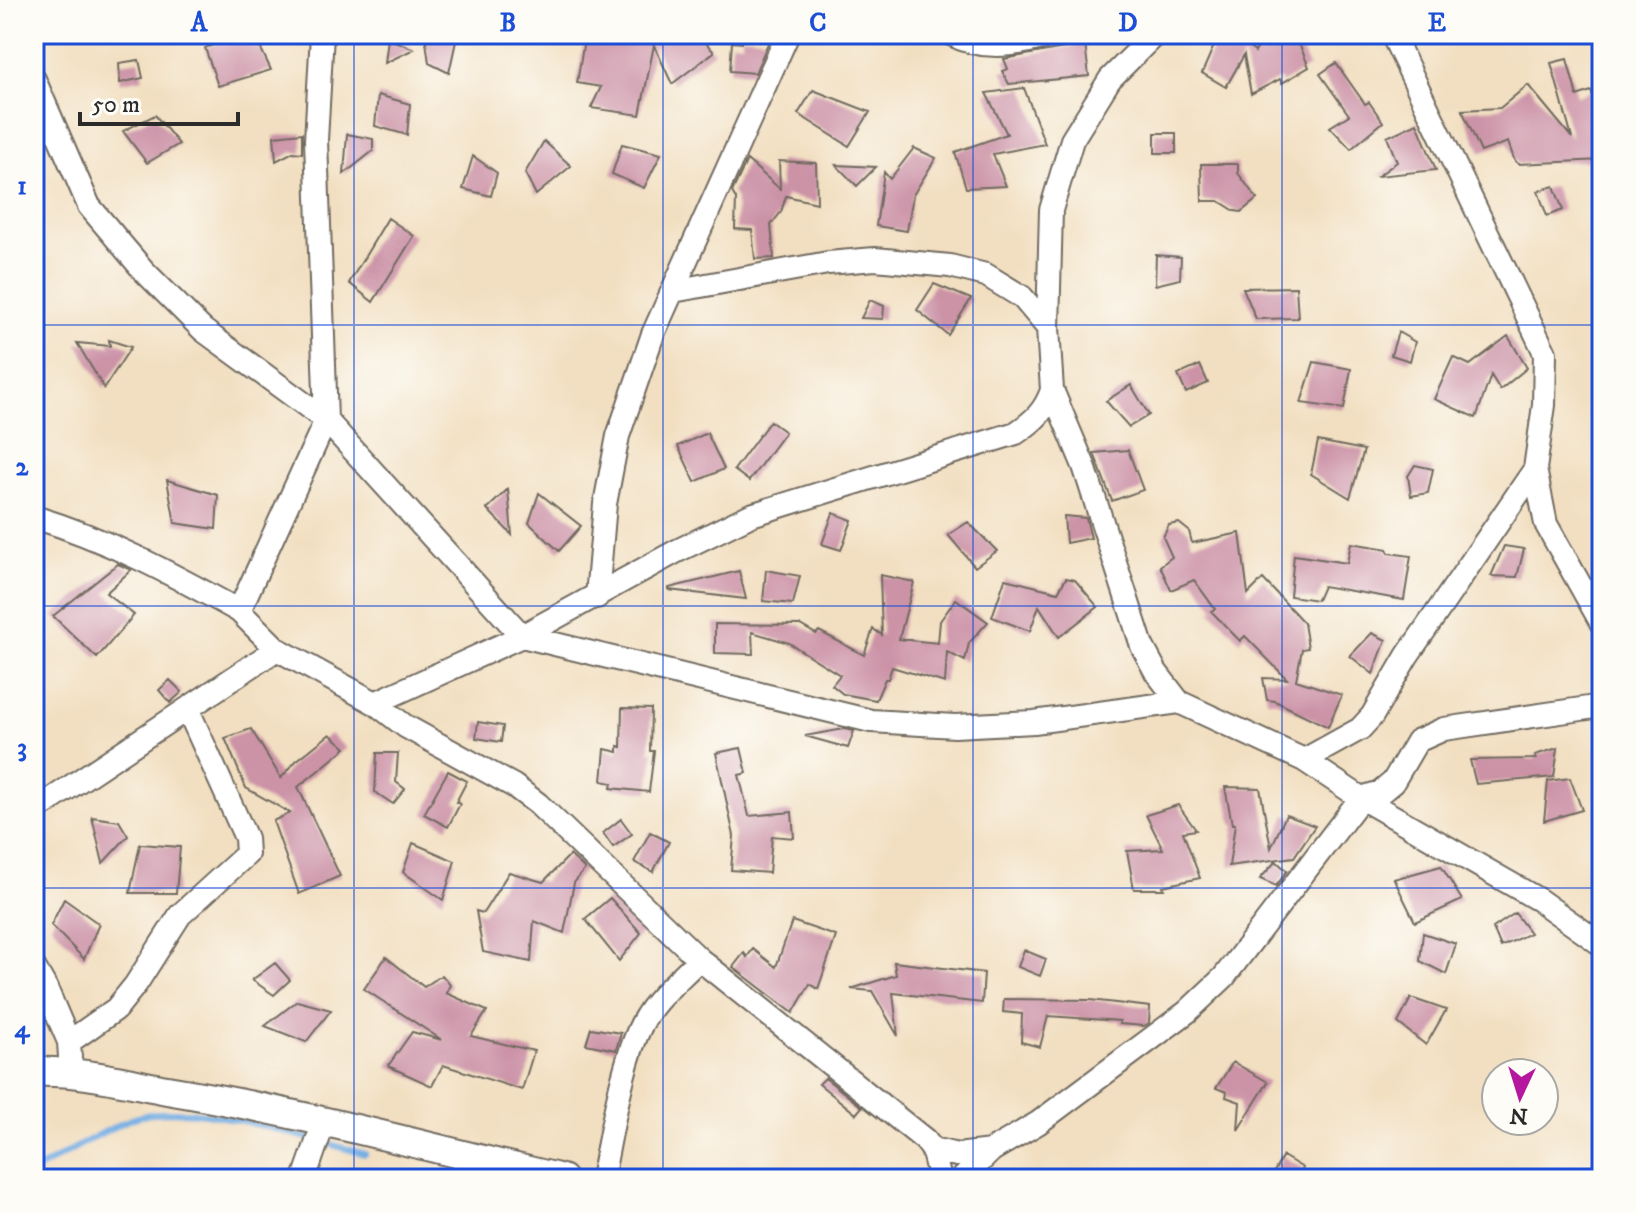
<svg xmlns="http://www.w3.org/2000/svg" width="1636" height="1213" viewBox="0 0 1636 1213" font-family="'IM FELL DW Pica',serif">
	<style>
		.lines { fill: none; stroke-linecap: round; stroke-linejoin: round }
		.stream { stroke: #73ade3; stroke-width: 6 }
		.building { fill: #cc93a7 }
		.minor-casing { stroke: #716a60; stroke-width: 26 }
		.tertiary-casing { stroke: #716a60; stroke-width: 32 }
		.minor { stroke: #fff; stroke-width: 22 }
		.tertiary { stroke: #fff; stroke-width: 28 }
		.grid { fill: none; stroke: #1d4ed8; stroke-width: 2; stroke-opacity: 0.55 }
		.neatline { fill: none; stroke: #1d4ed8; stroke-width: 3 }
		.grid-label { font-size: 26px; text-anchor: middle; font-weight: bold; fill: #1d4ed8 }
	</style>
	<rect width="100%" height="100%" fill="#fdfcf7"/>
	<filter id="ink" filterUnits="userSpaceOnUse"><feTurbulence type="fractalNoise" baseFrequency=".0125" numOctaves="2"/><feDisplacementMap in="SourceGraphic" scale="16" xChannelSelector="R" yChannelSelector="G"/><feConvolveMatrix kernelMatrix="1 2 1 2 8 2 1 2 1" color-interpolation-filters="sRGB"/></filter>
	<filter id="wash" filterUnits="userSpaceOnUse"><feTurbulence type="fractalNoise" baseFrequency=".006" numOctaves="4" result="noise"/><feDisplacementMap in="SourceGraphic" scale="32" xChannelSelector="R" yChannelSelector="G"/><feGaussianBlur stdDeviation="1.8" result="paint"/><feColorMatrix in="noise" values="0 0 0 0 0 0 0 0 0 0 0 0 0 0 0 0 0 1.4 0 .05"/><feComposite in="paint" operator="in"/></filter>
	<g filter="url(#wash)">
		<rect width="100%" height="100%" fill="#f2dfc1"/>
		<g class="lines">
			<path class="stream" d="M322,1142L365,1154
				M34,1171C66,1154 98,1133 131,1119C183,1099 260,1126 311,1139"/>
		</g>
		<g id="blocks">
			<path class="building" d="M239,34H254L271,70L218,86L205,48Z
				M425,34H440L456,41L449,73L429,63Z
				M585,34H698L714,52L672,84L654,45L640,115L591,108L601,87L577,83Z
				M1219,34H1231L1255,52L1267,34H1295L1309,67L1282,83L1280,79L1251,94L1244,55L1226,87L1202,73Z
				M742,36L770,39L755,73L730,71L732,42L742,43Z
				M388,38L414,49L385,63Z
				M1085,44L1089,76L1009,84L1002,71L1008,69L1004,59Z
				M1567,59L1577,96L1591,91L1594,101L1602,107V160L1518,164L1514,159L1508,142L1481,152L1462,110L1500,108L1528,85L1572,138L1551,63Z
				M139,60L143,78L120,83L119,63Z
				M1336,63L1365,104L1369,102L1383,122L1351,149L1330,127L1349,115L1320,74Z
				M1024,88L1045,144L993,154L1006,186L966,188L955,152L1007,134L986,93Z
				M813,90L870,112L849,146L798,114Z
				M378,95L410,104L407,135L375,126Z
				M155,115L179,144L147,163L123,131Z
				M1417,123L1436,170L1378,176L1397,162L1387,137Z
				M302,133V153L293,152L276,161L274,136Z
				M1155,133H1176V153H1155Z
				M347,134L373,139V151L344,174Z
				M544,141L571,166L536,195L525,173Z
				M622,144L661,154L644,188L612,174Z
				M914,148L936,158L913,195L907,231L876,226L884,172L890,179Z
				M473,156L497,173L491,196L463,189Z
				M747,160L780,189L779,161L816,163L817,203L786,196L781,212L771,225L774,258L755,259L752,230L735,229L736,199L732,192Z
				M1201,164H1238V173L1257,199L1241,212L1235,211L1219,201H1202Z
				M836,165L876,167L857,186Z
				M1554,186L1563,210L1547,216L1538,191Z
				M388,218L414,236L373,302L349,283Z
				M1156,255L1181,257L1180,279L1155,285Z
				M934,284L971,299L948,335L917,310Z
				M1296,287L1298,318L1256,319L1243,288Z
				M870,300L884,306L883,319L861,318Z
				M1398,332L1415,342L1410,361L1391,355Z
				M1508,336L1527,368L1500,390L1491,375L1476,418L1434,399L1453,357L1470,365Z
				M109,340L131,347L104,388L77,343L110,346Z
				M1314,362L1351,369L1344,409L1301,403Z
				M1200,365L1208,383L1186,393L1178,375Z
				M1131,385L1149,415L1129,427L1106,401Z
				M770,421L785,432L749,481L734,470Z
				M707,433L724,469L695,482L678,446Z
				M1318,441L1364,450L1350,498L1311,474Z
				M1128,450L1143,490L1112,501L1094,453Z
				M1415,465L1433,469L1428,493L1411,496L1408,476Z
				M167,480L218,495L216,529L175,523Z
				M508,489L512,535L487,509Z
				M539,493L581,526L559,551L529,523Z
				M833,513L852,520L841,550L822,544Z
				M1064,516L1086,518L1091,538L1066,543Z
				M968,522L997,551L975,567L948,535Z
				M1179,523L1189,531L1192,543L1240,533L1248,594L1263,579L1304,623L1308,648L1302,649L1296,680L1342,695L1328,727L1275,701L1267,700L1263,678L1287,679L1245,636L1240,641L1211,611L1215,609L1194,580L1171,590L1160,566L1172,557L1163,537L1169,525Z
				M1351,543L1387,549L1389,553L1411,556L1404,600L1323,586L1317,600L1290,596L1294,555L1347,563Z
				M1504,546L1524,549L1517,577L1491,576Z
				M118,564L131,570L106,593L134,615L97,658L53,616Z
				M766,570L800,576L793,604L763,601Z
				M739,571L746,599L669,590V588Z
				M880,575L914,582L899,639L938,643L940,621L956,599L988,622L969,643L965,661L947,652L945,683L892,667L888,679H885L876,700L843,694L832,685L840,675L789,643L752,632L753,654L715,653V624L800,625L816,634L819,631L864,655L873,629L882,635Z
				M1066,578L1075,580L1098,607L1059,637L1039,606L1030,631L992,617L1005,579L1058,592Z
				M1372,633L1386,640L1373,674L1350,656Z
				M170,680L182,692L170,703L159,690Z
				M622,708L651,709L650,751H654L649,792L611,788L612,783L602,781L605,749L618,752V746L621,747Z
				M478,722L503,726L501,742L476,738Z
				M251,729L281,778L296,761L330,734L346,748L298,787L340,876L299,894L273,821L290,813L246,788L225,738Z
				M844,729L854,731L848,748L805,736Z
				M741,748L747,773L739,775L749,816L792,812L794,838L772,836L769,873L731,870L734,836L716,753Z
				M1558,748L1554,777L1476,784L1470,760L1536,759L1535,755Z
				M377,753H398L396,782L405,789L393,804L375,792Z
				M448,771L467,781L456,802L460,804L448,827L424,814Z
				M1570,778L1582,810L1544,821L1548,781Z
				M1225,787L1260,788L1271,848L1286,815L1315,826L1294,857L1229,866L1235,824H1232Z
				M1178,805L1196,830L1183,832L1200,878L1163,886L1164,889H1134L1127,851L1163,849L1146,815Z
				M92,817L119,821L128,836L103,863Z
				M621,819L632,834L613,847L603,833Z
				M650,832L669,842L653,872L634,862Z
				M413,843L455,861L443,900L403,872Z
				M140,844L180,847L176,893H130Z
				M570,855L585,869L574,883L564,933L534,921L531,962L483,952L476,911L483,913L509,872L543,882Z
				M1276,861L1287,871L1276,886L1260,879Z
				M1441,866L1462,900L1415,922L1394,879Z
				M610,898L641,933L619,961L585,919Z
				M64,899L99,924L84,959L51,925Z
				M1515,913L1530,933L1501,947L1493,928Z
				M792,921L836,936L818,989L810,984L793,1013L733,967L744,953L747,957L753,949L776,967Z
				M1423,933L1456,944L1446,974L1420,961Z
				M1024,950L1046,959L1040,976L1018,967Z
				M386,957L424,987L442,975L450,985L446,993L487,1011L471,1036L534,1051L522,1090L443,1065L432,1086L388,1066L412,1032L442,1040L364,989Z
				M894,962L984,973L982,1003L893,993L898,1036L872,991L851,989L896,975Z
				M275,963L290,980L274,995L252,980Z
				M1411,998L1446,1010L1426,1045L1398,1023Z
				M1004,999L1090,1000L1150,1007L1149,1023L1144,1026L1119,1024L1120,1021L1048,1016L1040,1047L1021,1042L1022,1014L1003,1012Z
				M297,1001L331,1010L306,1042L265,1026Z
				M591,1028L621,1033L616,1050L586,1044Z
				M1233,1062L1268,1082L1238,1130L1240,1102L1226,1097L1227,1092L1216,1088Z
				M825,1078L862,1107L856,1114L819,1084Z
				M1283,1156L1303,1168L1297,1179H1270Z"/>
		</g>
	</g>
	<g filter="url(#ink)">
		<use href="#blocks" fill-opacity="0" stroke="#716a60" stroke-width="2"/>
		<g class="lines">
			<g class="minor-casing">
				<path id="minor" d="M322,34L316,140L326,420L522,636L871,721L955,726L1034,722L1179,702
					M951,34C984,52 1021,45 1055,34
					M1155,34L1110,79L1072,140L1051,210L1048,328L1052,390L1084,466L1142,646L1156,672L1179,702L1304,760L1361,798L1539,900L1602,945
					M1392,34L1545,353L1544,405L1535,469L1546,524L1602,624
					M34,79L89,206L144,271L203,330L326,420L239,611L277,649L375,703L405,726L514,786L538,804L699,959L925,1140L932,1149L940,1179
					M673,291L828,263L875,259L950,266L986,275L1022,297L1048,328
					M34,517C107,539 172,574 239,611
					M597,597L605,504L618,436L653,334L788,34
					M375,703L522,636L677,551L751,515L1016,433C1034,421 1045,411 1052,390
					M1304,760L1360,729L1372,716L1407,656L1535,469
					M34,811L277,649
					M34,967L46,988L69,1042L71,1073
					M69,1042L116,1009L136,984L180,915L247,854L246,838L188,710
					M932,1149L957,1155L991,1151
					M304,1179L324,1122
					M602,1179C611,1135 623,1055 645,1018C658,996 681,978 699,959
					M962,1179L992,1150L1038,1123L1187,1012L1224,977L1361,798L1381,792L1393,782L1417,741L1444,729L1602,706"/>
			</g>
			<g class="tertiary-casing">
				<path id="tertiary" d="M34,1072C78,1070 124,1082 167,1090C300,1112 431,1148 562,1179"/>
			</g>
			<use href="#minor" class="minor"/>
			<use href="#tertiary" class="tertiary"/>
		</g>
	</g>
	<path class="grid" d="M354,34V1179M663,34V1179M973,34V1179M1282,34V1179M34,325H1602M34,606H1602M34,888H1602"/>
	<rect width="1636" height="1213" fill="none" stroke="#fdfcf7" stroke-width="88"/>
	<g transform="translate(1520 1097) rotate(184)"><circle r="38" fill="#fdfcf7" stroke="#a9a8a5" stroke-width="2"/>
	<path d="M0-6L14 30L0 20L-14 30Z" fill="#b5179e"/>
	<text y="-12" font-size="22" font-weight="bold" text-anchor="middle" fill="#2b2b2b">N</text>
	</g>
	<path d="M80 112v12h158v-12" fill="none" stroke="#2b2b2b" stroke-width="4"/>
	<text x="92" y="112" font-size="24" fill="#2b2b2b" stroke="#fdfcf7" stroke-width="6" paint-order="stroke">50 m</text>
	<rect x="44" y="44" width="1548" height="1125" class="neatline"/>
	<g class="grid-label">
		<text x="199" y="31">A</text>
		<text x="508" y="31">B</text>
		<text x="818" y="31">C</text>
		<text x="1128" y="31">D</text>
		<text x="1437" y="31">E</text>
		<text x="22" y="194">1</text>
		<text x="22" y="475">2</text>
		<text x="22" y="756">3</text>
		<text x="22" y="1037">4</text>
	</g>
</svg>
